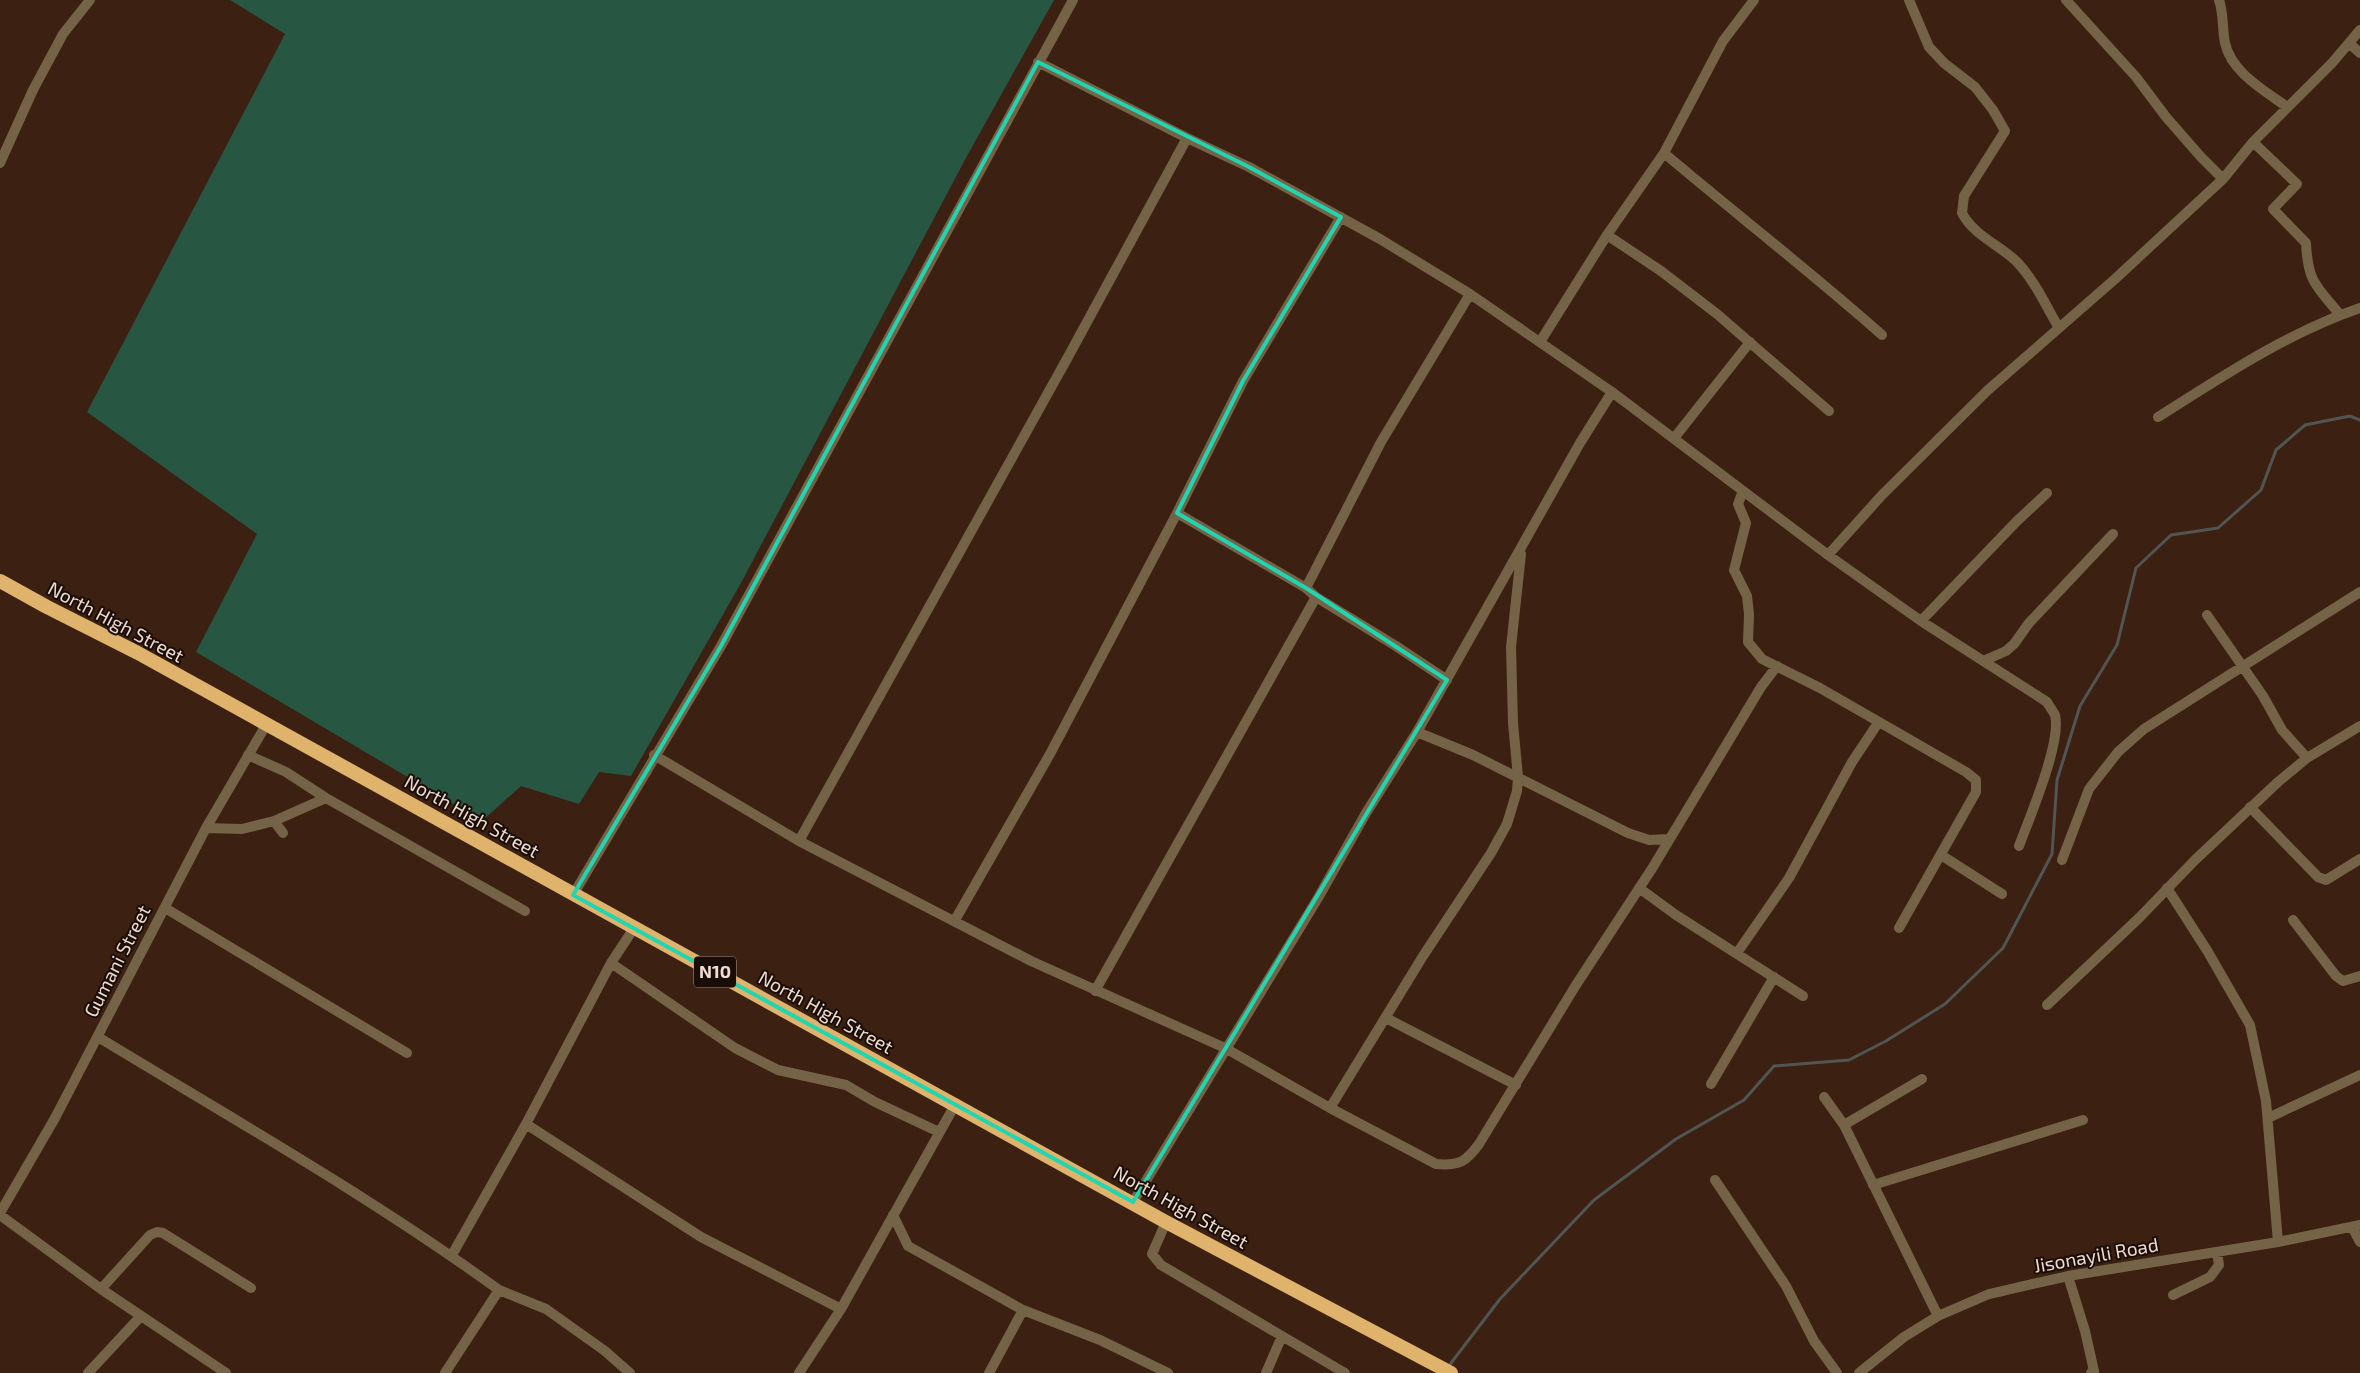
<svg xmlns="http://www.w3.org/2000/svg" width="2360" height="1373" viewBox="0 0 2360 1373" font-family="'Exo 2',sans-serif">
	<style>
		.green { fill: #275743 }
		.lines { fill: none; stroke-linecap: round; stroke-linejoin: round }
		.stream { stroke: #515654; stroke-width: 3 }
		.minor { stroke: #746347; stroke-width: 10 }
		.highway { stroke: #dfb36c; stroke-width: 14 }
		.marked { fill: none; stroke: #20d5b0; stroke-width: 4; stroke-linejoin: round }
		.labels { text-anchor: middle; stroke-width: 4; stroke-linejoin: round; paint-order: stroke }
		.shield { fill: #1a0d07; stroke: #ae9d94; stroke-width: 1 }
		.shield-label { font-size: 18px; font-weight: bold; fill: #eedbd1 }
		.street-label { font-size: 19px; fill: #eedbd1; stroke: #1a0d07 }
	</style>
	<rect width="100%" height="100%" fill="#3c2011"/>
	<path class="green" d="M230,0H1054L967,156L741,583L631,776L599,772L579,804L521,786L482,821L196,652L257,534L87,412L285,34Z"/>
	<g class="lines">
		<path class="stream" d="M1448,1367L1500,1299L1594,1200L1676,1139L1744,1100L1774,1066L1849,1060L1886,1041L1945,1004L2003,948L2052,854L2057,780L2080,706L2117,645L2136,568L2171,535L2218,528L2261,490L2276,450L2305,425L2350,416L2360,420"/>
		<path class="minor" d="M1909,0L1929,47L1944,63L1975,87L1993,110L2005,131L1964,196L1962,213C1974,236 2000,245 2017,262C2035,281 2046,306 2059,328
			M2066,0L2136,77L2166,117L2201,157L2223,179
			M2219,0C2224,14 2222,29 2225,43C2231,72 2265,91 2287,107
			M2350,44L2360,53
			M1038,62L1187,138L1249,167L1380,239L1470,294L1612,392L1828,555L1921,621L2047,702C2049,706 2053,711 2055,715C2062,742 2029,819 2019,846
			M2253,142L2297,184L2273,209L2306,243C2308,283 2316,285 2340,315
			M1664,153C1736,214 1811,272 1882,335
			M0,163L33,90L63,34L90,0
			M1607,235L1661,271L1717,314L1829,411
			M1540,342L1607,235L1664,153L1723,41L1754,0
			M2158,417C2223,376 2287,333 2360,308
			M1675,437L1750,342
			M1743,491L1738,504L1746,523L1734,570L1747,596L1749,614L1748,642L1762,659L1820,688L1966,772L1976,780V792L1899,928
			M1177,513L1306,588L1316,597L1396,646L1447,680
			M1828,555L1882,495L1988,390L2115,279L2223,179L2253,142L2332,63L2360,30
			M1306,588L1381,442L1470,294
			M2207,615L2263,696L2282,730L2307,758
			M1921,621L2016,522L2047,493
			M1983,661L2006,651L2014,644L2029,623L2113,534
			M1417,732L1473,755L1628,833L1649,840L1668,839
			M248,755L286,772L326,798
			M654,755L799,841L1031,961L1225,1048L1330,1108L1436,1164C1459,1166 1466,1162 1479,1144L1576,985L1653,867L1761,687L1777,666
			M2250,807L2318,877L2326,880L2360,859
			M274,821L283,833
			M206,828L242,829L274,821L326,798L525,911
			M799,841L1068,357L1187,138
			M1941,855L2002,894
			M2062,860L2089,789L2118,752L2144,729L2360,592
			M1639,888L1676,915L1803,996
			M2167,888L2208,952L2250,1025L2266,1101L2278,1242
			M573,895L721,646L1073,0
			M165,908L407,1053
			M955,920L1050,754L1177,513L1243,381L1341,217
			M2293,920L2336,976L2343,981L2360,976
			M1737,953L1789,878L1852,762L1878,723
			M611,963L735,1048L778,1070L846,1085L875,1102L939,1132
			M1095,991L1316,597
			M2047,1005L2139,918L2195,860L2278,782L2307,758L2360,726
			M1386,1018L1516,1085
			M98,1037C233,1119 371,1197 499,1290L445,1373
			M1711,1084L1774,977
			M1824,1097L1844,1125L1938,1316
			M1330,1108L1423,956L1491,853L1507,824L1517,791L1518,777L1513,723L1511,647L1521,554
			M2268,1118L2360,1075
			M526,1124L701,1237L841,1309
			M1844,1125L1922,1079
			M1715,1180L1786,1286L1814,1341L1837,1373
			M1873,1185L2083,1120
			M1133,1202L1318,898L1366,813L1417,732L1580,443L1612,392
			M0,1213L55,1118L206,828L266,725
			M0,1215L101,1289L226,1373
			M893,1215L908,1246L1023,1310L989,1373
			M1166,1222L1152,1254L1161,1265L1345,1373
			M2352,1227L2360,1242
			M452,1255L526,1124L611,963L634,928
			M2068,1276L2085,1331L2094,1371L2091,1373
			M101,1289L150,1235L157,1232L163,1233L251,1288
			M499,1290L546,1309L605,1351L630,1373
			M2173,1295L2210,1277L2219,1265L2217,1252
			M1023,1310L1100,1340L1168,1373
			M88,1373L141,1316
			M799,1373L841,1309L956,1103
			M1266,1373L1282,1336
			M1859,1373L1904,1337L1938,1316L1989,1294L2068,1276L2278,1242L2360,1225"/>
		<path class="highway" d="M0,581L47,607L138,653L1166,1222L1451,1373"/>
	</g>
	<path class="marked" d="M1038,62L1249,167L1341,217L1243,381L1177,513L1306,588L1447,680L1133,1202L573,895L721,646Z"/>
	<g class="labels">
		<rect class="shield" x="694" y="956.5" width="42" height="31" rx="4"/>
		<g class="shield-label">
			<text x="715" y="978">N10</text>
		</g>
		<g class="street-label">
			<text transform="translate(116 622) rotate(28)" y="7">North High Street</text>
			<text transform="translate(472 816) rotate(29)" y="7">North High Street</text>
			<text transform="translate(117 961) rotate(-63)" y="7">Gumani Street</text>
			<text transform="translate(826 1012) rotate(29)" y="7">North High Street</text>
			<text transform="translate(1181 1207) rotate(29)" y="7">North High Street</text>
			<text transform="translate(2096 1255) rotate(-10)" y="7">Jisonayili Road</text>
		</g>
	</g>
</svg>
